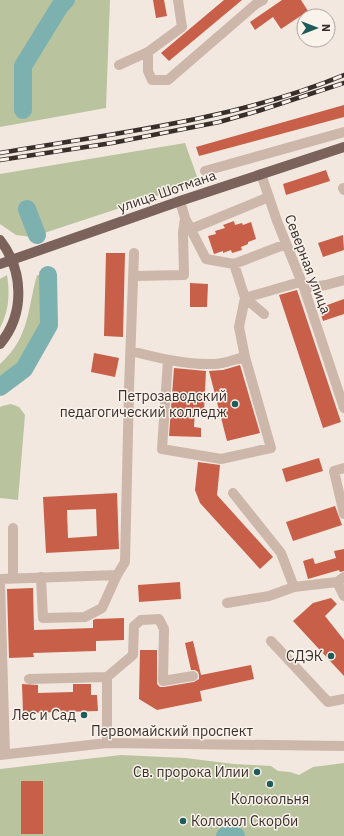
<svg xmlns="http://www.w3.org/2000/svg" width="344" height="836" viewBox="0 0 344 836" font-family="'IBM Plex Sans',sans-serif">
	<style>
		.green { fill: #b9c39e }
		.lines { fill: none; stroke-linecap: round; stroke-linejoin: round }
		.river { stroke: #7db1af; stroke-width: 18 }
		.building { fill: #c75f49; fill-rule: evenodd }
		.minor { stroke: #ccb7aa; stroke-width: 10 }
		.major { stroke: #7b635b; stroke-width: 10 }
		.rail-casing { stroke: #392e2a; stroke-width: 4.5 }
		.rail { stroke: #faf3ec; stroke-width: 3; stroke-dasharray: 9; stroke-linecap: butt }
		.poi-dot { fill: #1e5c5b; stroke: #faf3ec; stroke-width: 1.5 }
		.labels { text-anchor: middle; stroke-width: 3; stroke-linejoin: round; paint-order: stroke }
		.street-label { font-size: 14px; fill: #392e2a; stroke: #faf3ec }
		.poi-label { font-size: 14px; fill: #392e2a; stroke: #faf3ec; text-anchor: end }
	</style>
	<rect width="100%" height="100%" fill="#f3e8df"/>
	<path class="green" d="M0,0H110L106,108L0,127Z
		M185,143L199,182L32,237L16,235L0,224V174Z
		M7,275C10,294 9,311 0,328V279Z
		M37,275L45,276L46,322L29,354L0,388V364C30,337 27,310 37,275Z
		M11,404L19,407L25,415L18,500L0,498V407L2,406Z
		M121,755L185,758L234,764L271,766L278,771L290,772L299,775L313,767L344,763V836H0V769Z"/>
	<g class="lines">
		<path class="river" d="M23,110V66L60,6L66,0
			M27,209L37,235
			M0,387L24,369L49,325L48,275
			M225,836L227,835L236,836"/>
	</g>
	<path class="building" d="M153,0H164L167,16L156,18Z
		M224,0H242L169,61L161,53Z
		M282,0H301L308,11L281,29L273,17L255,30L250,22Z
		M344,105V117L199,156L196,147Z
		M326,170L330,181L286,195L283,184Z
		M234,221L235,225L242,223L243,225L251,222L256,239L248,242V244L241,247L242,250L232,253L231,250L223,253V251L214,254L208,236L216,234L215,231L225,228L223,225Z
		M343,235L344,250L323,257L318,243Z
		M106,253H125L123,337L104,336Z
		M190,283L208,284L207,307H190Z
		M297,290L341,422L323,428L279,295Z
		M344,299V314L323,321L319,308Z
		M94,353L119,358L115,377L91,372Z
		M240,365L260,433L227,441L209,371L223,370Z
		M174,368L206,371L204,411L195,410L194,427L201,428V437L169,436Z
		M319,458L323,471L286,482L282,469Z
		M198,462L220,465L217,495L273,557L260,569L200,503L195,490Z
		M117,493L119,549L46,553L43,497ZM96,509L97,536L68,538L67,510Z
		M335,506L342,525L293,541L286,522Z
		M344,549V571L340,572L339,570L308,579L303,561L313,558L315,564L336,558L334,551Z
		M180,582L181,599L139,602L138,585Z
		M33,588L34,630L93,628V620L96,619L124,618V640L96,641V651L33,653L34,657L9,658L7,589Z
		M331,598L337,604L325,616L344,640V676L293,621L313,603Z
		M193,641L201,675L251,665L254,679L200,691L202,701L157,710L139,699L140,650H157V684L160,687H164L194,682L199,679V675L198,672L195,670H191L185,643Z
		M22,684L38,685V693L73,692V684H91V695H97L98,711L23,713Z
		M21,781H43V834H21Z"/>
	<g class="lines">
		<path class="minor" d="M148,52L182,27L178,0
			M119,65L148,52V71L152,80H168L256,4L263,0
			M205,171L344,132
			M261,174L277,221L304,288L344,408
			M343,188L344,190
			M185,218L206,259L234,264L286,244
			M191,229L269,197
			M234,264L245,298L264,314
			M134,276L184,275L183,233L185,218L180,201
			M304,288L326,285L344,280
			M131,351C158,358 186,365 214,364C224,364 235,359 245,357
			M168,360L162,449L221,459L271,448L245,357L239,327L245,298L300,282
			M344,468L334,471L344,514
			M233,493L281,553L294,587
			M13,528V578
			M41,577L43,618L85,617L102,608L117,575L125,562L129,389L134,253
			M0,579L117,575
			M0,582L5,754
			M337,582L344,596
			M227,603L269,596L294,587L337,582L344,577
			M271,641L328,702L344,699
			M29,679L107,677
			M107,743V677L133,655L134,626L141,620L159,619L164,629L163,681L193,676
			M0,755L107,743L344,746"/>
		<path class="major" d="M0,240C24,271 25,314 0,344
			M0,264L180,201L344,147"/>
		<g class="rail-casing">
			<path id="rail" d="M0,153C116,133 235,120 344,75
				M0,160L112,143L219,122L258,111L344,83"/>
		</g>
		<use href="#rail" class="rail"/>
	</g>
	<g class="poi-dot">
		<circle cx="235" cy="404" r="4"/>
		<circle cx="331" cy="656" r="4"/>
		<circle cx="84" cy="715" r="4"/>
		<circle cx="257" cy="772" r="4"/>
		<circle cx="270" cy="784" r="4"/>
		<circle cx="183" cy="821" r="4"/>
	</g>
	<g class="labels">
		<g class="street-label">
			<text transform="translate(167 191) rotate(-19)" y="5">улица Шотмана</text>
			<text transform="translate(308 264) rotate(69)" y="5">Северная улица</text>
			<text x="172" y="736">Первомайский проспект</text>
		</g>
		<g class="poi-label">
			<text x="227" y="401">Петрозаводский<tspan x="227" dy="16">педагогический колледж</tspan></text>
			<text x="323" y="661">СДЭК</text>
			<text x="76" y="720">Лес и Сад</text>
			<text x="249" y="777">Св. пророка Илии</text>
			<text x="270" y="804" text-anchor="middle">Колокольня</text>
			<text x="191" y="826" text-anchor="start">Колокол Скорби</text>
		</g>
	</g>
	<g transform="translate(316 28) rotate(90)"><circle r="19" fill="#faf3ec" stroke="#ada49e"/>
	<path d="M0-3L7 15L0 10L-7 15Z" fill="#1e5c5b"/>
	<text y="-6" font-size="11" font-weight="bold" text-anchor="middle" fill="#392e2a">N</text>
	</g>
</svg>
